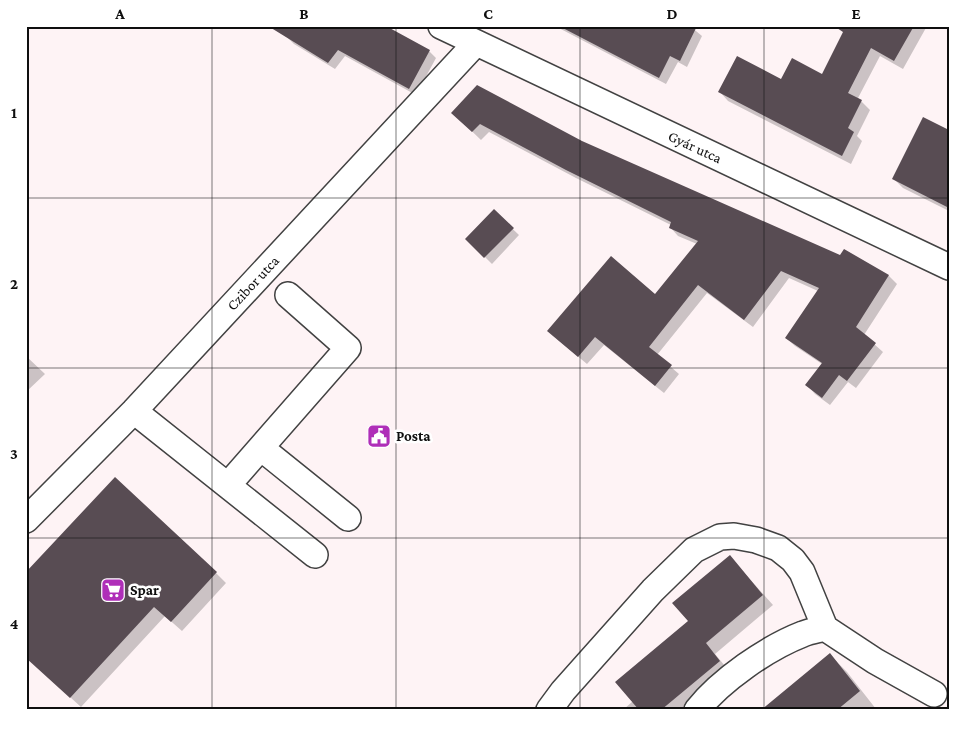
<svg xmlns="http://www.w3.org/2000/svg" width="975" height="736" viewBox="0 0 975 736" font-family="'Crimson Pro',serif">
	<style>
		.shadow { fill: #0003 }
		.building { fill: #584c53 }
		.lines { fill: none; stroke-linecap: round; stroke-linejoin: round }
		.minor-casing { stroke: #424242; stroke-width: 28 }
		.minor { stroke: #fff; stroke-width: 25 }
		.grid { fill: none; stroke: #0f0f0f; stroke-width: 1; stroke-opacity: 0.55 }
		.labels { text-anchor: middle; stroke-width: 5; stroke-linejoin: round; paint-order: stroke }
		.street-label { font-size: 15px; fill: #0f0f0f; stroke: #fff }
		.poi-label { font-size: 15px; font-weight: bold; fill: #0f0f0f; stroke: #fff; text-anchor: start }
		.neatline { fill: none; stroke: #0f0f0f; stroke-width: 2 }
		.grid-label { font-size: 16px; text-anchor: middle; font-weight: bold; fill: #0f0f0f }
	</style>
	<rect width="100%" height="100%" fill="#fef3f5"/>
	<path class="shadow" d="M555,26H690L702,36L687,67L678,62L666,84Z
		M848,26H927L903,69L880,56L858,98L870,110L857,136L862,141L851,164L728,101L720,92L823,76Z
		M287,37L429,51L436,58L416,95L345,56L335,69L294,44Z
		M453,113L581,142L840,257L845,250L889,276L897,284L864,335L883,352L856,388L848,382L830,405L815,394L807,385L822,364L795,346L786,338L818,291L789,278L753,327L707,293L657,355L679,374L664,393L604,345L587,364L557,339L655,296L697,244L678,236L670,227L671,225L576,178L489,132L481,140Z
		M949,131V211L903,188L894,179Z
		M494,211L519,235L492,264L467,239Z
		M26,356L45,374L26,392Z
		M730,557L773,605L715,654L730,672L684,710H623L633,701L690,622Z
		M216,573L226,583L182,631L165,616L81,707L26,657Z
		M830,655L847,672L876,709L763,710Z"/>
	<path class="building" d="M268,26H386L430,50L409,89L338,50L328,63Z
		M559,26H697L680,61L670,56L659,78Z
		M834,26H914L894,61L871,48L848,93L862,100L848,128L854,132L842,156L718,92L737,56L781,79L792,58L822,74L843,32Z
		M477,85L582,141L840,255L844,249L889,275L856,327L876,343L847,381L839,375L822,398L805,385L822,363L785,338L819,288L781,271L744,320L698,285L649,347L672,365L655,386L595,337L578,357L547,331L611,256L655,294L698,241L669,228L671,222L566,170L480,124L472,132L451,113Z
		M923,117L949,130V208L892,179Z
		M494,209L514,228L484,258L465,239Z
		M115,477L217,572L171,622L154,607L70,698L26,658V572Z
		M730,555L763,595L706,643L720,661L661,710H639L615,682L688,621L672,603Z
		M830,653L860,691L837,710H761Z"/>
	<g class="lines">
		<g class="minor-casing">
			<path id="minor" d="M441,26L949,267
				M134,411L315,555
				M261,448L348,518
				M228,485L348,348L288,295
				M26,520L134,411L476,43
				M549,710L563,691L653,590L694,550L720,537L734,536L756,540L778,548L793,560L802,572L825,628
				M697,710C721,680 767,648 803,634C810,631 818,630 825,628L875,661L934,694"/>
		</g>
		<use href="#minor" class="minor"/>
	</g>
	<path class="grid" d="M212,26V710M396,26V710M580,26V710M764,26V710M26,198H949M26,368H949M26,538H949"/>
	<defs>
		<g id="civic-square" transform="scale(1.25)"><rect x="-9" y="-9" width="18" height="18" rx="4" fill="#af2eb8" stroke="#fff"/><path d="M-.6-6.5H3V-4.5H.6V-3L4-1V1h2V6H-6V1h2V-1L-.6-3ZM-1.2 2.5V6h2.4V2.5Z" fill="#fff"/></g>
		<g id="supermarket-square" transform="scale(1.25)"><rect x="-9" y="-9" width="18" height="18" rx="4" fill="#af2eb8" stroke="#fff"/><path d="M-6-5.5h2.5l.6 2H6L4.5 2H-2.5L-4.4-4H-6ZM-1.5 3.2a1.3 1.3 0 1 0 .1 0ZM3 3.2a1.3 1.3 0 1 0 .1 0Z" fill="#fff"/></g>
	</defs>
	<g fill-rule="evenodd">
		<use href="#civic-square" x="379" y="436"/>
		<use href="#supermarket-square" x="113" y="590"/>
	</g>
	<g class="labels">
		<g class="street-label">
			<text transform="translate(695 147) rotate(25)" y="5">Gyár utca</text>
			<text transform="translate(253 283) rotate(-47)" y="5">Czibor utca</text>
		</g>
		<g class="poi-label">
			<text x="396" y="441">Posta</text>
			<text x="130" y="595">Spar</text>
		</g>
	</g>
	<rect width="975" height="736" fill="none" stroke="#ffffff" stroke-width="55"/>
	<rect x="28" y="28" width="920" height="680" class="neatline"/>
	<g class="grid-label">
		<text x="120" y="19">A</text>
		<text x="304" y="19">B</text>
		<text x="488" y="19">C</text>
		<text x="672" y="19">D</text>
		<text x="856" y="19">E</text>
		<text x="14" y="118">1</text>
		<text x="14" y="289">2</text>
		<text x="14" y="459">3</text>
		<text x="14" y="629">4</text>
	</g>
</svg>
